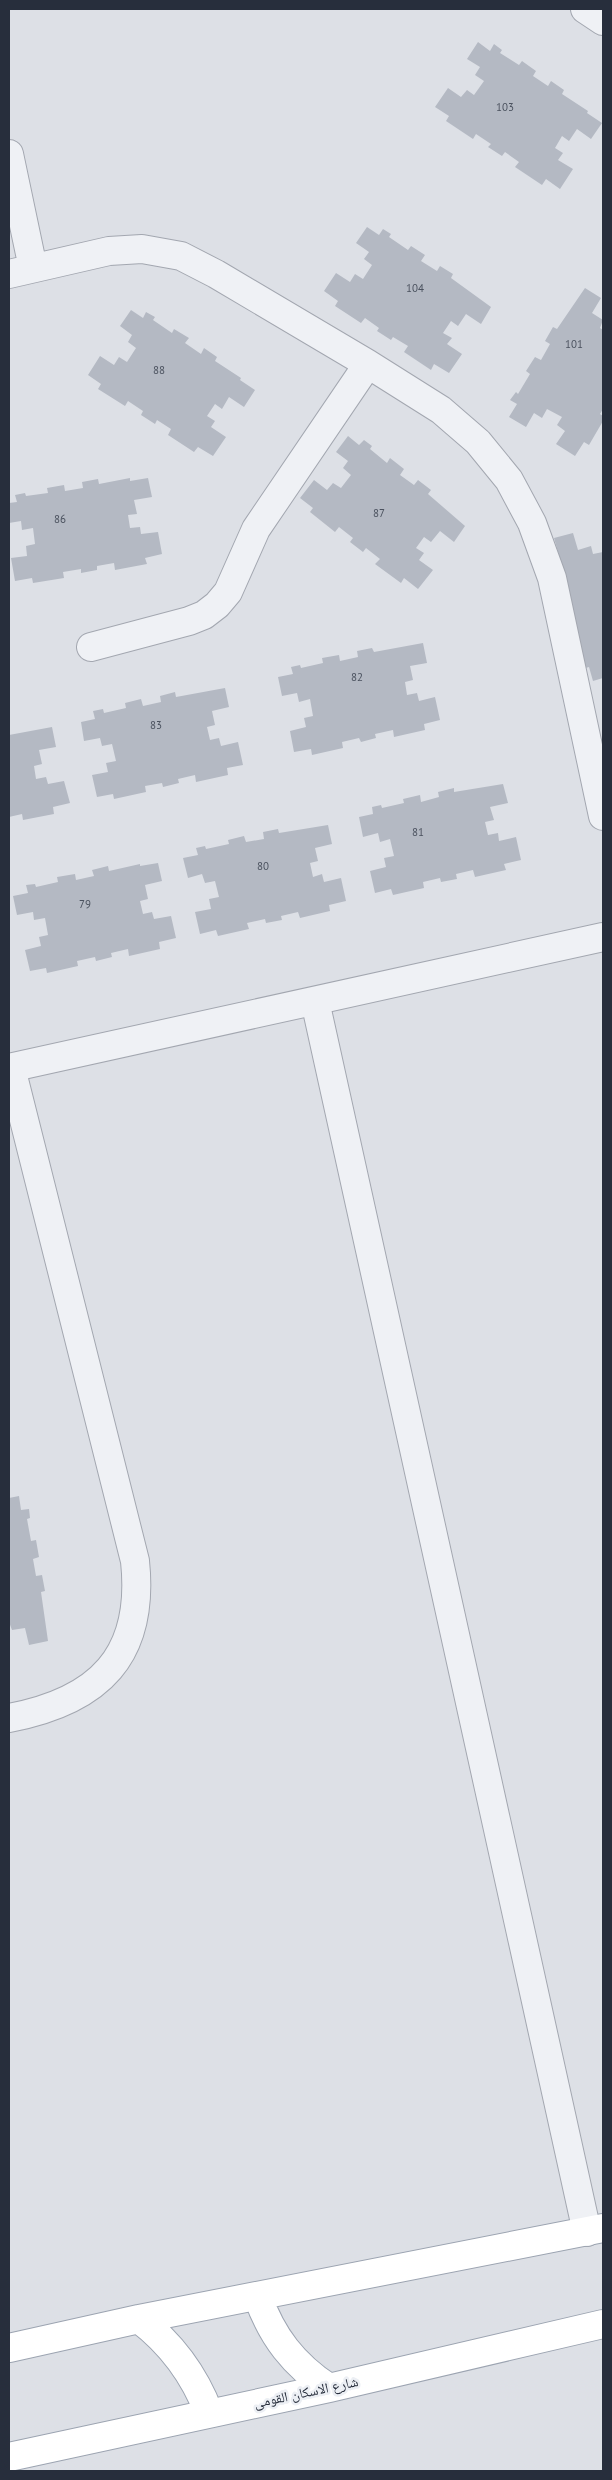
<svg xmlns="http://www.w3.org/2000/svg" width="612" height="2480" viewBox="0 0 612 2480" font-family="'PT Sans','Noto Naskh Arabic',sans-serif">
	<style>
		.building { fill: #b4b9c3 }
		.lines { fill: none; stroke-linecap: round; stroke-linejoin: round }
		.street-casing { stroke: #a3a7b0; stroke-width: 30 }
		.primary-casing { stroke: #9ca4b1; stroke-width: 30 }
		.street { stroke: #eff1f5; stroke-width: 28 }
		.primary { stroke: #fff; stroke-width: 28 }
		.labels { text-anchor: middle; stroke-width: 5; stroke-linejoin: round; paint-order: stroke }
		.number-label { font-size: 11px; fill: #4a515e }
		.street-label { font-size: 14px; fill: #272e3c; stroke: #eceff4 }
	</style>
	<rect width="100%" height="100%" fill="#dde0e6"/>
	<path class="building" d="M478,42L490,51L494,44L502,50L500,53L519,65L522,61L536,71L533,76L548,86L551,81L564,90L562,94L588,111L587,113L602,123L591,139L577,129L569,141L562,136L555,148L563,153L558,160L573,169L560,189L546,179L542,185L515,167L519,162L505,152L502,156L488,147L491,144L476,134L473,139L446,121L449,116L435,107L448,88L461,97L467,90L474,95L484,81L475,75L480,67L467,59Z
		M367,227L379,235L383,229L391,234L389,237L408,250L411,246L425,255L421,261L437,271L440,266L453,274L451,278L491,307L481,324L466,314L458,326L451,321L443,333L452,338L447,344L462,354L449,373L434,364L431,370L404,352L408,346L393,337L391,340L377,331L379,328L365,318L361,323L335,306L338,301L324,291L336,273L350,282L355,274L363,279L372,265L364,259L369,252L356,243Z
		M585,288L601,298L592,313L603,320L600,328L603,330V409L600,414L603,416V421L589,445L584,442L575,456L556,444L565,431L557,425L562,417L547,409L542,418L534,413L526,427L509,417L517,404L510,400L516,392L518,394L530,374L526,371L535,357L541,360L550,344L545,341L553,327L557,329Z
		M131,310L143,318L146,312L155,317L153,320L172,333L174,329L189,338L185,343L201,354L204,348L217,357L215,361L241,378L240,380L255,390L244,407L229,397L222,409L215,404L207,416L215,421L211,427L226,437L213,456L198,447L194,452L168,435L171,429L157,420L155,424L141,415L143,411L128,401L125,406L98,389L101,384L88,375L100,356L114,365L119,357L127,362L136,348L128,342L132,335L120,326Z
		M348,436L359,445L364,440L372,446L370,449L387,463L390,458L404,469L400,475L414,485L418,480L431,490L428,494L465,526L454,542L440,531L431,542L424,537L416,548L424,553L419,560L433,570L418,589L404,578L401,583L375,564L380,559L366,548L363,552L350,542L353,538L339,527L335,532L310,512L313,508L300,498L314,480L327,490L333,483L341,488L351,475L343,468L348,461L336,452Z
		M130,478V481L148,478L152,497L134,500L137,514L128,515L130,528L140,527L141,534L158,532L162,554L145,558L147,564L115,570L114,563L97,566V570L81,573V569L63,572L64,578L33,583L32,578L15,581L11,558L27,556L26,546L35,544L33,528L22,530L21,521L9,523V503L17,502L15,495L25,493L26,496L48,493L47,488L64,485L65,491L83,488L82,482L98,479L99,484Z
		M573,533L578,550L591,546L593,554L603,552V678L593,681L589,667L582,669L556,556L559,555L554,538Z
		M423,643L427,663L410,666L413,680L405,682L407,695L417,693L419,701L435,697L440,720L424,724L425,730L394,737L393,730L375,734L376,738L361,742L359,738L342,742L343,748L312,755L311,749L294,752L290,731L306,727L304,718L313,716L310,699L299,702L297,693L282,696L278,677L293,674L291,667L300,665L301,668L323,663L322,658L339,655L340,661L358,657L357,651L372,648L374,652Z
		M225,688L229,707L212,711L215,725L207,727L210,740L219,738L221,746L238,742L243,765L227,768L228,775L196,782L195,775L178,779L179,783L163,787L162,783L145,786L146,792L114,799L113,794L97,797L92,775L108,772L106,763L116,761L112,744L102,746L100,738L84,741L81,722L95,719L93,711L103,709L104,713L126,708L125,703L141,699L143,706L161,702L160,696L175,692L176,697Z
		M52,727L56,747L39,750L42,764L34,766L36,779L46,777L48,784L64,781L70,803L53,807L54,814L23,820L22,814L9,817V735Z
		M503,784L508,803L490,807L494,820L485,822L488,835L498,833L499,841L516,837L521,860L504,864L506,870L475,877L473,870L456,874L457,879L441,882L440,878L423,882L424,888L393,895L391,889L375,893L370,871L386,867L384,858L394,856L390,839L380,842L378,833L363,837L359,817L373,814L372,807L381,805L382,808L404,803L403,799L420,795L421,802L439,797L438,792L454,788V792Z
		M328,825L332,844L315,848L318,861L310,863L313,877L322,874L324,882L341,878L346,901L329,905L330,911L300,918L298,912L281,916L282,920L266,923L265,919L247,923L249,929L218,936L216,930L200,934L195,912L211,909L209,899L219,897L215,881L205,883L202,874L188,878L183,858L198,855L196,848L205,846L206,849L229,844L228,840L244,836L246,842L264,839L263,832L278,829L279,833Z
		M158,863L162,881L145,885L148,899L140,901L143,914L152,912L154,919L171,916L176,938L159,942L160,949L129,956L128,949L111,953L112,957L96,961L95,957L77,961L78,966L47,973L46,968L30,971L25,950L41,946L39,937L48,935L45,918L34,920L33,912L17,915L13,896L28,893L26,885L35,884L36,887L58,882L57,877L75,874L76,880L94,876L92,870L108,866L109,871L140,864V866Z
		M19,1496L21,1510L29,1509L30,1518L27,1519L31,1541L36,1540L39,1557L33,1559L36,1576L42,1575L45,1591L41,1592L48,1641L29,1645L25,1628L12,1630L9,1622V1498Z"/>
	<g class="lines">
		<g class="street-casing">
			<path id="street" d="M585,9L603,21
				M9,154L33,268
				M9,274L109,251L142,249L181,256L216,274L368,364L441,410L478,442L509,480L532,523L552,578L603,816
				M91,647L189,621L204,615L217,605L228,592L256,529L368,364
				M315,1001L587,2232
				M9,1068L603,937
				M9,1718C99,1701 145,1656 135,1561L11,1068"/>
		</g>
		<g class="primary-casing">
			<path id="primary" d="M258,2297C272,2337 294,2365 329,2388
				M139,2319C172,2344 194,2374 209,2413
				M9,2348L139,2319L603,2228
				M9,2457L329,2388L603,2324"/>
		</g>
		<use href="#street" class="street"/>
		<use href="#primary" class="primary"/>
	</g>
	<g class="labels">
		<g class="number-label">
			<text x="505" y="111">103</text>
			<text x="415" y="292">104</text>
			<text x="574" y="348">101</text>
			<text x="159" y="374">88</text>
			<text x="379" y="517">87</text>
			<text x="60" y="523">86</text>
			<text x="357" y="681">82</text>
			<text x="156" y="729">83</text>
			<text x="418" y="836">81</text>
			<text x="263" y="870">80</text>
			<text x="85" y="908">79</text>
		</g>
		<g class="street-label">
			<text transform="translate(306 2392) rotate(-12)" y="5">شارع الاسكان القومى</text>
		</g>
	</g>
	<rect width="612" height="2480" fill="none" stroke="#272e3c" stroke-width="20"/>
</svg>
